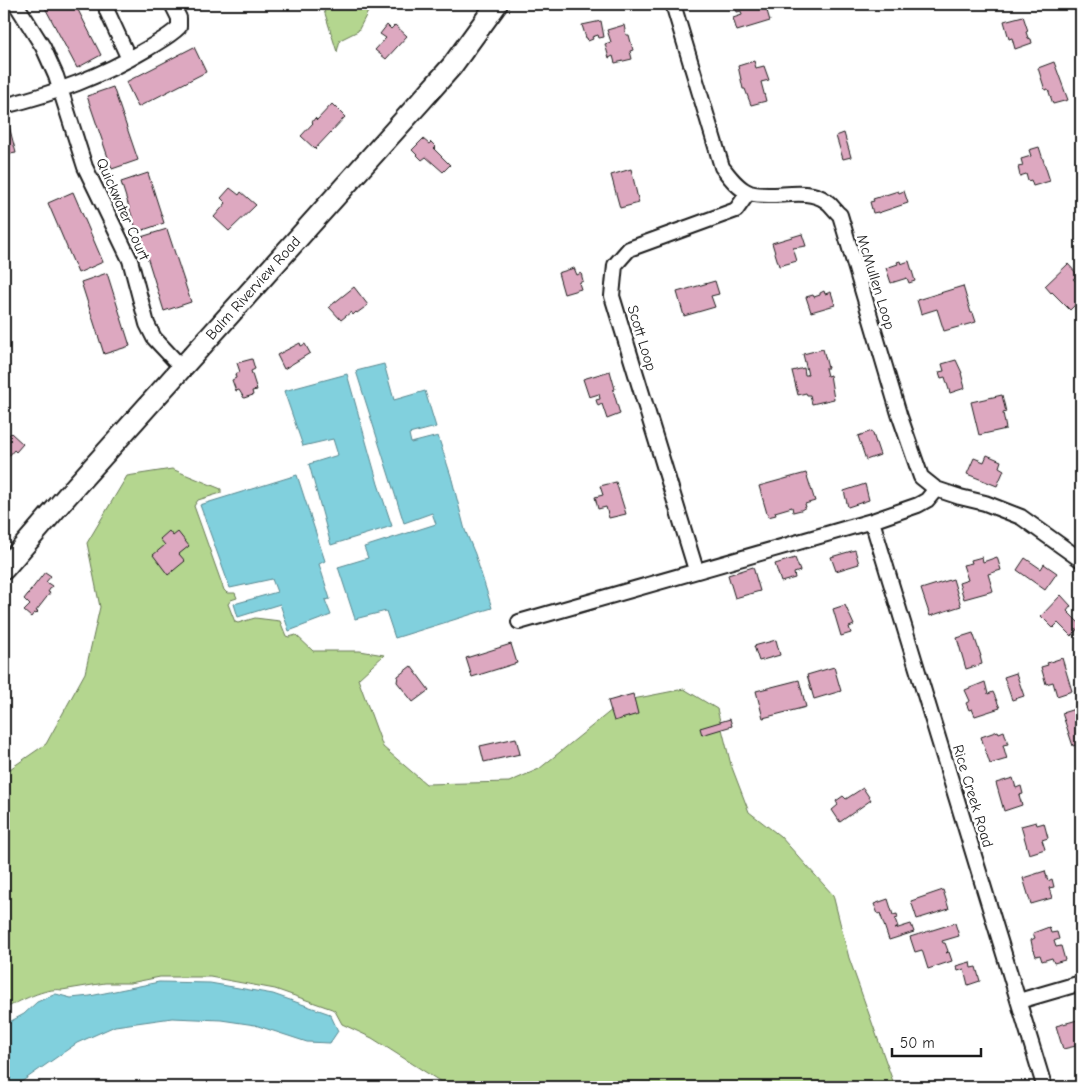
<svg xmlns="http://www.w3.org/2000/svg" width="1085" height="1091" viewBox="0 0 1085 1091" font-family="'Comic Neue',sans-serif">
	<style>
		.green { fill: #b4d68f; stroke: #687956 }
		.water { fill: #81d0dd; stroke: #598890 }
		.building { fill: #dda8c0; stroke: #1c1c1c }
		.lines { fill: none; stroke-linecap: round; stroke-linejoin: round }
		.street-casing { stroke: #1c1c1c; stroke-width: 18 }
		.secondary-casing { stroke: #1c1c1c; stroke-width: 24 }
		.street { stroke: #fff; stroke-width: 14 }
		.secondary { stroke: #fff; stroke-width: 20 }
		.labels { text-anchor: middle; stroke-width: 5; stroke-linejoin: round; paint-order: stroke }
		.street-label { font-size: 15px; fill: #1c1c1c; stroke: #fff }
	</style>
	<rect width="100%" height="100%" fill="#fff"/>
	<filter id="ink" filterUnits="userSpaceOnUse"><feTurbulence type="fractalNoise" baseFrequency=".02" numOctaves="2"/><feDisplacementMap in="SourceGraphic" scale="10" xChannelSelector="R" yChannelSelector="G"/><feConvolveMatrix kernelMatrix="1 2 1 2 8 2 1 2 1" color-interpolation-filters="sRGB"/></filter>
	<g filter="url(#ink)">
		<path class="green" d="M322,4H372L358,31L340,40L337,52Z
			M172,469L221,489V493L198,500L194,506L224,590L227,593H235L237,598L231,600L228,604L235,622L238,623L255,618L280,621L286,636L289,637L296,635L313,651H360L384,655L358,679L383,747L426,784L509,782L539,769L623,701L684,689L717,709L731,765L749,812L780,836L833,895L849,958L895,1087H449L372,1038L342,1024L335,1011L332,1009L275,989L210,977H160L130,983H105L62,990C46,987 18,1002 4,1009V773L46,744L85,673L100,607L87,543L127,476Z"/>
		<path class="water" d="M384,364L394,400L425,391L436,427L409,434L411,443L438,436L451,476L465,530L475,554L492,608L395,638L386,611L355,619L338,567L368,558L364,547L436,524L432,513L404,523L356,371Z
			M347,374L378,484L392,526L331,545L309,464L338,455L333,439L303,446L284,391Z
			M297,475L325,561L319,564L330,599L325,600L331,615L289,631L280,604L238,617L234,604L277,592L272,579L230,588L200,505Z
			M159,982L210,983L273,994L330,1014L338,1031L330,1043L307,1042L255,1025L221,1020L172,1018L115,1026L77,1043L14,1087H4V1025L24,1014L37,1002L56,994L71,998L90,996Z"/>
		<path class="building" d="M43,4H75L101,55L77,68Z
			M737,4H765L770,21L737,31L733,18L742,15L741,11L737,12L735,5Z
			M1023,16L1028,31L1026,32L1028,38L1031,39L1032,43L1015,49L1012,38L1009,39L1004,21Z
			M601,21L604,37L599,38L598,35L592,37L593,39L588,41L587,38H586L582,25Z
			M387,25L391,29L395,25L407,36L386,59L375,50L386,38L380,34Z
			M624,25L626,35H629L633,50L630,51L632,59L615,63L613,56L609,58L605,44L611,42L607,30Z
			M194,47L206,72L138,107L126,82Z
			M754,61L756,68L764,66L769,80L761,82L766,101L751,105L745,89H743L738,66Z
			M1054,62L1068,100L1053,104L1048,89L1045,90L1038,68Z
			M113,87L138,160L112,169L87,96Z
			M332,104L345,117L315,149L301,136L313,123L312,122L315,118L317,120Z
			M9,126L16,153L4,155V127Z
			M844,133L851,157L843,159L836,136Z
			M423,139L429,144L431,142L436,147L434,149L450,165L443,172L426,157L422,160L412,150Z
			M1039,147L1050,181L1033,186L1031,180L1028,181L1026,174L1020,176L1018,167L1023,166L1021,159L1031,156L1029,150Z
			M631,169L639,203L620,208L611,175Z
			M148,173L164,223L137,232L121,182Z
			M230,188L239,195L241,192L256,205L229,231L214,217L226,203L221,198Z
			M898,191L899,193L904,191L908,203L878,213V212L873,213L870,202L874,201L873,199Z
			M73,192L103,262L78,273L48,203Z
			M167,229L191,302L164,311L141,237Z
			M802,234L806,246L793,248L797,261L779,266L772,243Z
			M900,261L901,264L909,261L915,281L909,283L907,278L891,283L886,268L898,264L897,262Z
			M1068,264L1078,275L1073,279L1081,285V299L1070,310L1052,292L1051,293L1045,286Z
			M574,268L577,275L581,273L583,281L579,283L581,289L564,294L558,273Z
			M107,273L130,346L104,354L81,282Z
			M715,281L719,294L711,296L715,307L684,316L677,292Z
			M963,286L971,313H973L976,322L944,331L937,309L921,314L917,300Z
			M354,287L368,305L357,313L356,312L353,315L351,312L341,320L329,307Z
			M824,291L825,294L831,292L835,305L811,312L806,297L813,295L814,297L820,295V293Z
			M300,343L301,346L305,344L310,353L284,369L277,355Z
			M823,349L828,368H825L827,376L830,375L834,399L812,404L810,395H807L806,393L798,395L792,371L804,368L805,375H808L803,354Z
			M252,359L255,369L251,371L257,390L252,391L253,395L244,398L239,390L236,391L232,380L236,378L235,374L240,372L237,363Z
			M956,360L962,373H961L965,388L950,393L945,377L941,378L939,372L944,371L942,364Z
			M610,371L615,389L613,390L620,414L607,419L602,404L598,406L596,400L600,399L599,394L589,397L583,379Z
			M1002,395L1006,412L1003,413L1006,429L979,435L971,402Z
			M872,431L880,455L866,460L858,436Z
			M11,433L23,444L16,452L14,450L4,462V440Z
			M987,455L1001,461L999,467L1004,470L997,486L967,474L974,458L984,462Z
			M806,473L815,501L805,504L806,507L801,510L793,512L792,507L775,512L776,515L768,517L759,486Z
			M616,482L626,514L609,518L606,507L598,509L595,497L603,495L600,486Z
			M865,484L869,500L848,507L844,491Z
			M169,531L173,536L178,532L189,546L179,554L185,561L168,575L153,555L165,545L160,539Z
			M855,550L859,564L836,571L831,557Z
			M982,557L983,562L997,557L1001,570L988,574L993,591L964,599L959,583L968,580L963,565L972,563L971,560Z
			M795,558L800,571L794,573L795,578L781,582L775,564Z
			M1025,558L1041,569L1044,564L1057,573L1045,590L1017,570Z
			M753,567L760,591L735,598L728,575Z
			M45,572L51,576L46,582L52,586L48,592L50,593L36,611L38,612L36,614L34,613L31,617L24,611L30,605L24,599Z
			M953,579L961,606L930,616L921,589Z
			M1061,595L1071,606L1067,611L1081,625L1071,636L1058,623L1053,628L1041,616Z
			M845,605L854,625L849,627L851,633L841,636L833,609Z
			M973,633L981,656H980L982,664L966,669L957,638Z
			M776,640L780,655L759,661L754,646Z
			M511,644L517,663L472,677L466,658Z
			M1062,658L1072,691L1057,696L1053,682L1046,684L1041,667L1048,665L1047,663Z
			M411,666L429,690L413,702L397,682L398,676Z
			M834,667L841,691L814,699L807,675Z
			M1016,673L1024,696L1012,700L1004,677Z
			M799,680L806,707L763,718L756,691Z
			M985,682L988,694L993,692L1000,708L975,716L972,709L969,710L966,703L970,701L965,690Z
			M633,694L638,714L614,721L608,701Z
			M1075,709L1081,724V743L1073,746L1062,713Z
			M730,719L732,726L702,735L700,728Z
			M998,731L999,733L1004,731L1008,744L1003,745L1007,759L990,764L981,737Z
			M516,738L520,754L484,762L480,746Z
			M1013,778L1016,788L1021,786L1023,794L1019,795L1022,805L1004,811L996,783Z
			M863,788L871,800L840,822L832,810L838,805L836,801L843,796L846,799Z
			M1036,822L1037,825L1044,823L1048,838L1042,840L1045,849L1029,854L1021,826Z
			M1045,871L1048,881L1052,879L1054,887L1049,888L1052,898L1031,904L1023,878Z
			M943,890L949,909L917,919L911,901Z
			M888,899L893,915L897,914L898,918L895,919L898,927L895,929L911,924L914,932L889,940L880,913L878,914L874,904Z
			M955,923L959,936L942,941L943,943H945L948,951L946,953L949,952L952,961L928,969L922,950L915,952L910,937Z
			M1049,927L1051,933L1057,932L1059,939L1054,941L1056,947L1061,946L1065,960L1054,963L1052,958L1042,961L1040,955L1036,956L1034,950H1033L1031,940L1035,938L1033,933Z
			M970,962L971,968L976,967L980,981L968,985L964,969L958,971L956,966Z
			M1081,1019V1041L1075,1043L1076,1046L1063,1049L1056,1026Z"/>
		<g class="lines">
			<g class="street-casing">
				<path id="street" d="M16,4L43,47L56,76L85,167L130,260L147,324L154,338L182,368
					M106,4L107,11L129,59
					M673,4L722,167C729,176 738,189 750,193C773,200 806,186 826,201C831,204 835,211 840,215L899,414L921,477L936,489L960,497L985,503L1021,517L1081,560
					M4,106C56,93 100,77 147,49C158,42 170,36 179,27V18L172,4
					M872,521L1043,1082
					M696,570L612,296L615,265L629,249L736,210L748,193
					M519,622L872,521L918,505L927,500L936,489
					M1019,1001L1081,983"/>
			</g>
			<g class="secondary-casing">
				<path id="secondary" d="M4,569L67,496L422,100L452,66L497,4"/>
			</g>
			<use href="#street" class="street"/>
			<use href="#secondary" class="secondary"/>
		</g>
	</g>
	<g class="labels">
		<g class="street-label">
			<text transform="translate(123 209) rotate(66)" y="5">Quickwater Court</text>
			<text transform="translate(876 282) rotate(73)" y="5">McMullen Loop</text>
			<text transform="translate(253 288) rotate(-48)" y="5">Balm Riverview Road</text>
			<text transform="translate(642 338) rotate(73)" y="5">Scott Loop</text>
			<text transform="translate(973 796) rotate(73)" y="5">Rice Creek Road</text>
		</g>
	</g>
	<rect width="1085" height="1091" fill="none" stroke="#fff" stroke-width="20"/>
	<rect x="10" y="10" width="1065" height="1071" fill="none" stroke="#1c1c1c" stroke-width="2" filter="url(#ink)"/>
	<path d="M892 1048v8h89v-8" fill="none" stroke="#1c1c1c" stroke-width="2.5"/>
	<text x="900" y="1048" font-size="15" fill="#1c1c1c" stroke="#ffffff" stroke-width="4" paint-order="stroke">50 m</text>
</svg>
